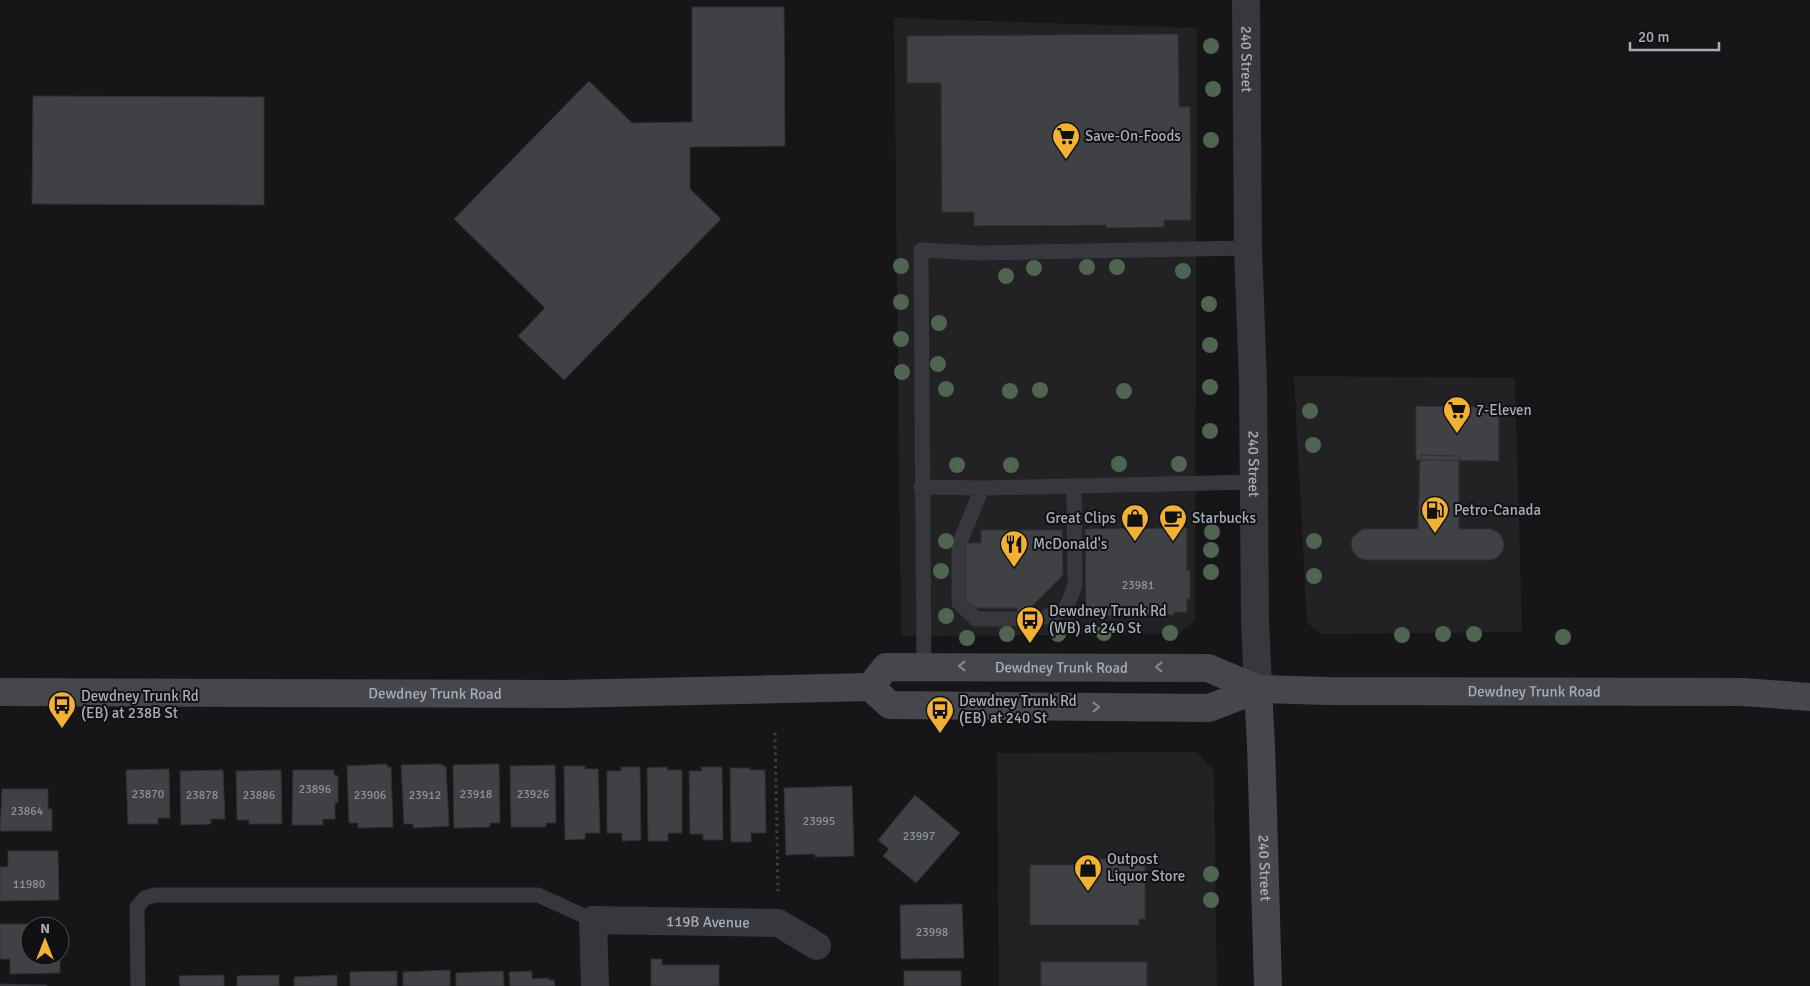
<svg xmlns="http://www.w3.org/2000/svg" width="1810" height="986" viewBox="0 0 1810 986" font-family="Signika,sans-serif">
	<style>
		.built { fill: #222225 }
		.building { fill: #404145; stroke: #303034 }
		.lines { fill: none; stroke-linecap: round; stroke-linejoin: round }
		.path { stroke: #3d3f44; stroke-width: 3; stroke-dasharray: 2.5 4; stroke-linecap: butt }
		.service { stroke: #37383d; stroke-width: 15 }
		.minor { stroke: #37383d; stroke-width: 28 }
		.secondary { stroke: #45474d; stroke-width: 28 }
		.tree { fill: #506452 }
		.oneway { stroke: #858993 }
		.labels { text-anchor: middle; stroke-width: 4; stroke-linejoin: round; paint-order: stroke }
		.number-label { font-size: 12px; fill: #8e929b }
		.street-label { font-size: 15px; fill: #a8adb8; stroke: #111113 }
		.poi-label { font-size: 15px; fill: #a8adb8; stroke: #111113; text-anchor: start }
	</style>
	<rect width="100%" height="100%" fill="#161618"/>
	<path class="built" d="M894,18L1197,28L1195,621L1178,634L901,636Z
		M1294,376L1515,378L1522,632L1322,634L1307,623Z
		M1197,752L1214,771L1217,986H999L997,753Z"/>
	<path class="building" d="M692,7H784L785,146L690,147V189L721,219L564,380L518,336L545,308L454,219L589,81L632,123L692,122Z
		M1178,34L1179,107H1190L1191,220H1164V227L1106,228V225L974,226V212H942L941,83H907V36Z
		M33,96L264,97V205L32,204Z
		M1416,406L1499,407V461L1416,460Z
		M1420,455L1459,456V529H1491L1499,533L1503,540L1504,546L1502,552L1496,558L1491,560H1365L1359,558L1353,552L1351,544L1352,538L1362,529H1418Z
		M1187,528V571L1190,570V599H1187V612H1174V615H1146V612L1127,613V616H1098V613H1086L1085,529Z
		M981,530H1062L1063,575L1030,608V611H1017V608H976L965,599L964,543H981Z
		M387,764V767H391L393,827L358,828V823H349L347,766Z
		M442,764L443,766H446L449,826L413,828V824H404L401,765Z
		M499,764L500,823H490V827L454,828L453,765Z
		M555,765L556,823H546V827H511L510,766Z
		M564,766H585V769H598L600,833H585V839L565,840Z
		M621,767H640L641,840L622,841V833H607V771H621Z
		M667,767V770H682V833H668V841H648L647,768Z
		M701,767H722L723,840H703V834H690L689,771H702Z
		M730,768H750V770H765L766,833H751V842H731Z
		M169,769L170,818H158V824H128L126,770Z
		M223,770L225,819H211V824L181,825L180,771Z
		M281,770L282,824H249V820H237L236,771Z
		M293,770H334V775L338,776V803H335V819H323V825H292Z
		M852,786L854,856L815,857V854L786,855L784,788Z
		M2,789H48V809H52V831H0Z
		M915,795L960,833L916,883L883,856L889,849L878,840Z
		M8,851H58L59,900L0,901V867H8Z
		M1077,859H1145V919H1139V925H1030V865H1077Z
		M962,904L964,958L901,959L900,905Z
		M0,924H60V926H30V956H60V973L10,974V959H0Z
		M651,959H662V965H719V986H651Z
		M1041,962H1147V986H1041Z
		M450,970V986H403V972Z
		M397,971V986H350V972Z
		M503,971L504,986H456V973Z
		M532,971V979L548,978L549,980H554L555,986H510L509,972Z
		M904,971H961V986H904Z
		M224,975V986H180L179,976Z
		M279,975V986H237V976Z
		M337,975V986H294V977Z
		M0,984L47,985V986H0Z"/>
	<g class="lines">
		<path class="path" d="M775,733L778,894"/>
		<path class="service" d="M921,487L982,488L1255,482
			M982,488L959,545V603L976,619H1040L1066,609L1075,585L1074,486
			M924,666L921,250L980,253L1248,248
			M138,986L137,907L145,898L155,895H538L593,920"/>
		<g class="minor">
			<path id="s1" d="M1246,0L1248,248L1253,383L1255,619L1258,689"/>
			<path id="s2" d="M595,986L593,920L778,923L817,946"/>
		</g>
		<g class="secondary">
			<path id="s3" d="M870,687L886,667L1208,668L1258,689L1327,691L1743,692L1810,697"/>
			<path id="s4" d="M1258,689L1261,744L1268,986"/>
			<path id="s5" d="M0,692L561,694L870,687L890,705L1209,708L1258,689"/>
		</g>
	</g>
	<g class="tree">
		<circle cx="1211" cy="46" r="8"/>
		<circle cx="1213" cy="89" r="8"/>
		<circle cx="1211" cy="140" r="8"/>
		<circle cx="901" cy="266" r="8"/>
		<circle cx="1087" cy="267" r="8"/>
		<circle cx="1117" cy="267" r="8"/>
		<circle cx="1034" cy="268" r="8"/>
		<circle cx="1183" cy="271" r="8"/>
		<circle cx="1006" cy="276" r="8"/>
		<circle cx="901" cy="302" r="8"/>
		<circle cx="1209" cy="304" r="8"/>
		<circle cx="939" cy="323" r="8"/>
		<circle cx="901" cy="339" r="8"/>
		<circle cx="1210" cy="345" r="8"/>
		<circle cx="938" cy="364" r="8"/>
		<circle cx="902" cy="372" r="8"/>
		<circle cx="1210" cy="387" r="8"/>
		<circle cx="946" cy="389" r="8"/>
		<circle cx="1040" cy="390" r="8"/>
		<circle cx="1010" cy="391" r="8"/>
		<circle cx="1124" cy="391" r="8"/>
		<circle cx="1310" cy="411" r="8"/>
		<circle cx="1210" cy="431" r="8"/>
		<circle cx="1313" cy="445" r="8"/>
		<circle cx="1119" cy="464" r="8"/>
		<circle cx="1179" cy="464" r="8"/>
		<circle cx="957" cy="465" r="8"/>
		<circle cx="1011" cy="465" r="8"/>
		<circle cx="1212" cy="532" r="8"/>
		<circle cx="946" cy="541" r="8"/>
		<circle cx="1314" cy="541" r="8"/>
		<circle cx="1211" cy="550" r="8"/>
		<circle cx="941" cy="571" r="8"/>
		<circle cx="1211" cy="572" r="8"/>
		<circle cx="1314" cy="576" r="8"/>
		<circle cx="946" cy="616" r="8"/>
		<circle cx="1104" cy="633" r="8"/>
		<circle cx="1170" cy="633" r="8"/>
		<circle cx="1007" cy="634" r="8"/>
		<circle cx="1058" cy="634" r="8"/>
		<circle cx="1443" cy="634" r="8"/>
		<circle cx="1474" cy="634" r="8"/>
		<circle cx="1402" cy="635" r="8"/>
		<circle cx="1563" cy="637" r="8"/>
		<circle cx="967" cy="638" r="8"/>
		<circle cx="1211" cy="874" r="8"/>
		<circle cx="1211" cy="900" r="8"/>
	</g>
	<defs><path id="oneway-chevron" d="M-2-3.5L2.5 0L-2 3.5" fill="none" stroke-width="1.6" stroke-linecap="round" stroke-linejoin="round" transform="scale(1.25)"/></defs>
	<g class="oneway">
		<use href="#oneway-chevron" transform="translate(962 666) rotate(-180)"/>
		<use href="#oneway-chevron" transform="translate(1159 667) rotate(-180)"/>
		<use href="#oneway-chevron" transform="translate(1096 707)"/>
	</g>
	<defs>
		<g id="supermarket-pin" transform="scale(1.4375)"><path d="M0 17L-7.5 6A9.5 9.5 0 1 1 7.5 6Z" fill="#f2b134" stroke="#111113"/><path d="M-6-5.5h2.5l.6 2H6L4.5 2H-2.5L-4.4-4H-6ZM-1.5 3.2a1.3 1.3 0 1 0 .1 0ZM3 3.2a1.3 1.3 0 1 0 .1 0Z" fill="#111"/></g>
		<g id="fuel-pin" transform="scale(1.4375)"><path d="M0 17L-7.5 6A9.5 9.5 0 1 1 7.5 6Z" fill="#f2b134" stroke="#111113"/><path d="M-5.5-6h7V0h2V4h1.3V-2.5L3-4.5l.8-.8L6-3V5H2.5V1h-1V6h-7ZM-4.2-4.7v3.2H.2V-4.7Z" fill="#111"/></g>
		<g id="shop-pin" transform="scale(1.4375)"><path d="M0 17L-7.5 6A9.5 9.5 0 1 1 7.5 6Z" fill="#f2b134" stroke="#111113"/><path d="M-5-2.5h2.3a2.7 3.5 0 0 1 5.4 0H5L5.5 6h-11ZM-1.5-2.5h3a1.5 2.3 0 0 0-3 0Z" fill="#111"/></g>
		<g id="cafe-pin" transform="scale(1.4375)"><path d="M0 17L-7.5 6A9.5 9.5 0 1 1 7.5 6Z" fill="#f2b134" stroke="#111113"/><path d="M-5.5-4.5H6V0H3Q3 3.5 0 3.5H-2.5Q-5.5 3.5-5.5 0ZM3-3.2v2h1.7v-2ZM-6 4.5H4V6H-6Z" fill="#111"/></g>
		<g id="restaurant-pin" transform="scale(1.4375)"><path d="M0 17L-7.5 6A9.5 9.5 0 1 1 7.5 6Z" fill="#f2b134" stroke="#111113"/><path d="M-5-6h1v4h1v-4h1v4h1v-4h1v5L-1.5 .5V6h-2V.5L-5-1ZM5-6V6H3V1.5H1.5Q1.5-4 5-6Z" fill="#111"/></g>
		<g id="bus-pin" transform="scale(1.4375)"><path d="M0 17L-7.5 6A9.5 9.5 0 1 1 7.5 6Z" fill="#f2b134" stroke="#111113"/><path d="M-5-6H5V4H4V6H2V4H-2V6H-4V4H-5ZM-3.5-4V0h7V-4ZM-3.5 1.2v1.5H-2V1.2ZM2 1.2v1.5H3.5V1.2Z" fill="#111"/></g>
	</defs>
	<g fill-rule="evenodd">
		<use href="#supermarket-pin" x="1066" y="136"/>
		<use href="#supermarket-pin" x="1457" y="410"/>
		<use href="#fuel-pin" x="1435" y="510"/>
		<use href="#shop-pin" x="1135" y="518"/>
		<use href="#cafe-pin" x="1173" y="518"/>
		<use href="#restaurant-pin" x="1014" y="544"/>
		<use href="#bus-pin" x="1030" y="620"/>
		<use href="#bus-pin" x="62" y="705"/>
		<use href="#bus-pin" x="940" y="710"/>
		<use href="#shop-pin" x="1088" y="868"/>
	</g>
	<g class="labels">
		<g class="number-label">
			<text x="1138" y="589">23981</text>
			<text x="315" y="793">23896</text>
			<text x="148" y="798">23870</text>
			<text x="476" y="798">23918</text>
			<text x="533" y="798">23926</text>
			<text x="202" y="799">23878</text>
			<text x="259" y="799">23886</text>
			<text x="370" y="799">23906</text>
			<text x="425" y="799">23912</text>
			<text x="27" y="815">23864</text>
			<text x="819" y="825">23995</text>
			<text x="919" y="840">23997</text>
			<text x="29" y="888">11980</text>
			<text x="932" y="936">23998</text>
		</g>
		<g class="street-label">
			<text dy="5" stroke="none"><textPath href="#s1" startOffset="59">240 Street</textPath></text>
			<text dy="5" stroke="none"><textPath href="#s1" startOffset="464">240 Street</textPath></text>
			<text dy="5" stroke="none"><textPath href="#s3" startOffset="201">Dewdney Trunk Road</textPath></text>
			<text dy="5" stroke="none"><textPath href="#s3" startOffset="678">Dewdney Trunk Road</textPath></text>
			<text dy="5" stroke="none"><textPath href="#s5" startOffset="435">Dewdney Trunk Road</textPath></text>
			<text dy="5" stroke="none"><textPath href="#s4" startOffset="179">240 Street</textPath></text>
			<text dy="5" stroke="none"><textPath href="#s2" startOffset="181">119B Avenue</textPath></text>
		</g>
		<g class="poi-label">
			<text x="1085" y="141">Save-On-Foods</text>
			<text x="1476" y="415">7-Eleven</text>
			<text x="1454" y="515">Petro-Canada</text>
			<text x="1116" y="523" text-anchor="end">Great Clips</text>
			<text x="1192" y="523">Starbucks</text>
			<text x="1033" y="549">McDonald's</text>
			<text x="1049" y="616">Dewdney Trunk Rd<tspan x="1049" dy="17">(WB) at 240 St</tspan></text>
			<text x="81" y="701">Dewdney Trunk Rd<tspan x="81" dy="17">(EB) at 238B St</tspan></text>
			<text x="959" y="706">Dewdney Trunk Rd<tspan x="959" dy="17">(EB) at 240 St</tspan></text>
			<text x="1107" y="864">Outpost<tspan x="1107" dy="17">Liquor Store</tspan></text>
		</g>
	</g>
	<g transform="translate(45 941)"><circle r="24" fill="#111113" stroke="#4d4f55"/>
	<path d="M0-4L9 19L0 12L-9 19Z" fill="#f2b134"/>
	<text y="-8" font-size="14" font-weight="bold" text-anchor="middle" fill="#a8adb8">N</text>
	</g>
	<path d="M1630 42v8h89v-8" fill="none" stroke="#a8adb8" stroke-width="2.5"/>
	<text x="1638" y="42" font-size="15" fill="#a8adb8" stroke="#111113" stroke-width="4" paint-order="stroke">20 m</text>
</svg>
